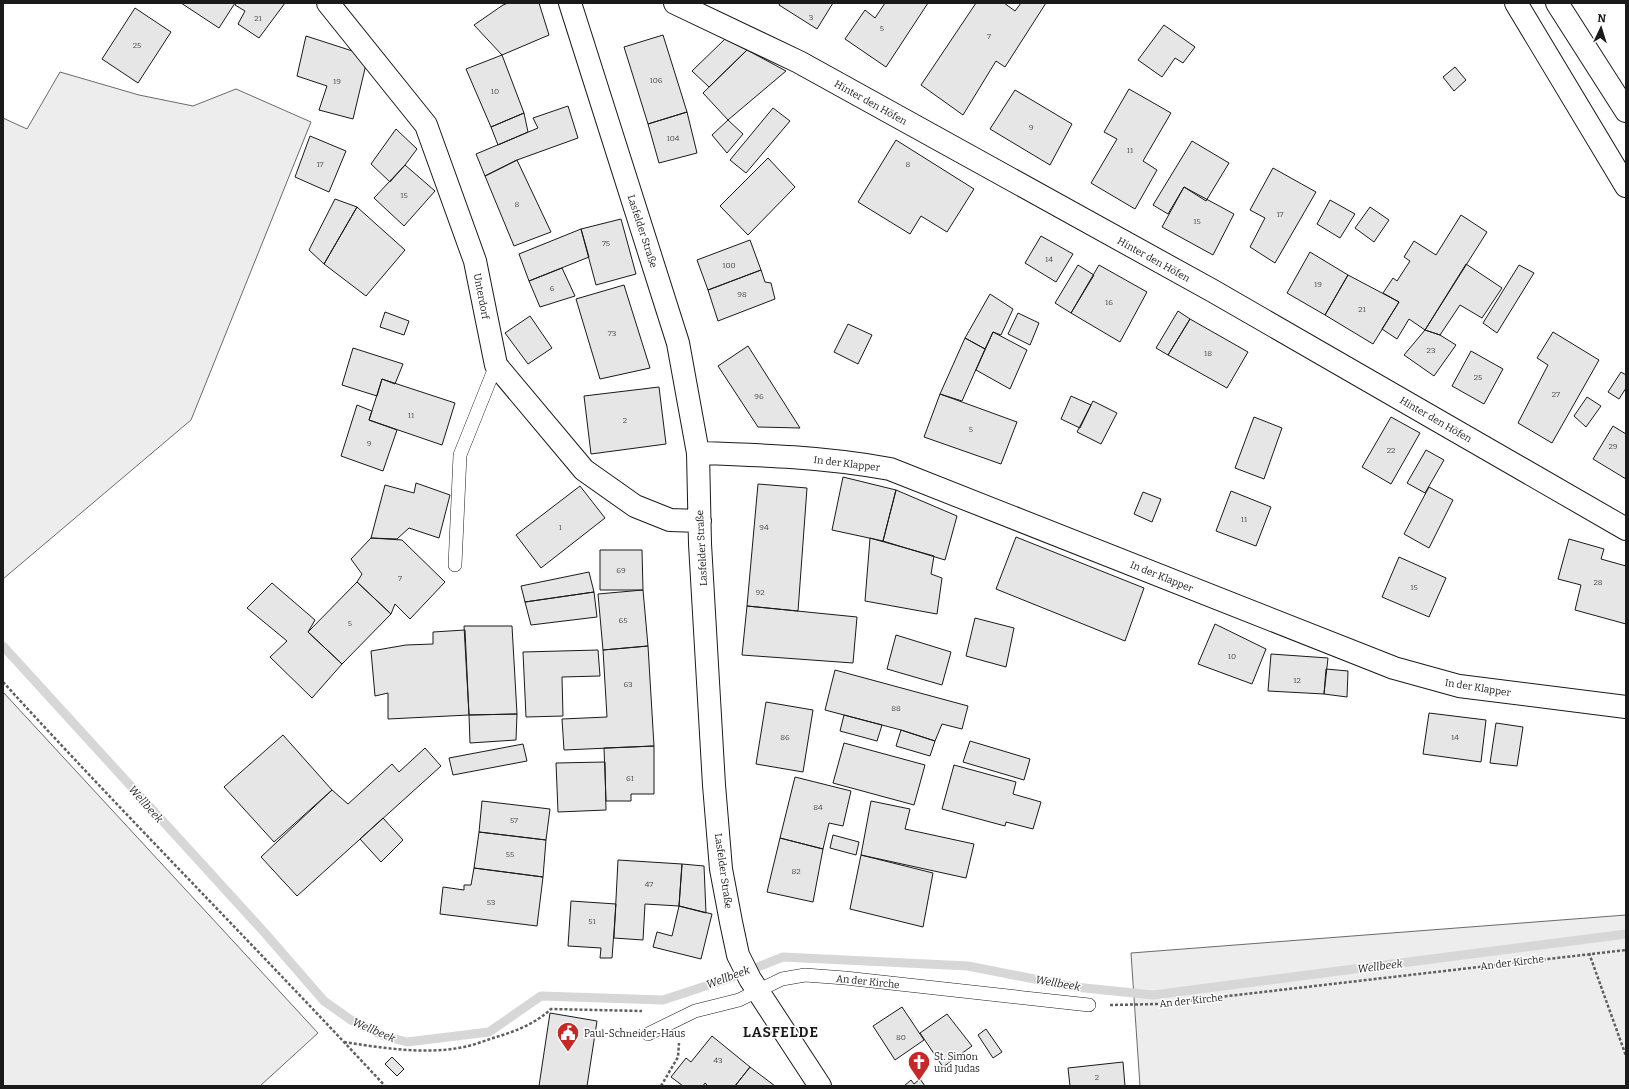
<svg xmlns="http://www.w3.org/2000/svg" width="1629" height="1089" viewBox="0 0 1629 1089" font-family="Bitter,serif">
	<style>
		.built { fill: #ededed; stroke: #6a6a6a }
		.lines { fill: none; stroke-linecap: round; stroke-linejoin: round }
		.stream { stroke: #d7d7d7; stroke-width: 9 }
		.building { fill: #e6e6e6; stroke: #1a1a1a }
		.lane-casing { stroke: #1a1a1a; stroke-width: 14 }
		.street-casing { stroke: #1a1a1a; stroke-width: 24 }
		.highway-casing { stroke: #1a1a1a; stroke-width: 24 }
		.path { stroke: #5f5f5f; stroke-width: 2.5; stroke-dasharray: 3 2; stroke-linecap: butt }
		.lane { stroke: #fff; stroke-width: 13 }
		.street { stroke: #fff; stroke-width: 22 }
		.highway { stroke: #fff; stroke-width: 22 }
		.labels { text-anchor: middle; stroke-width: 3; stroke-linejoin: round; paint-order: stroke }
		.number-label { font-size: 8px; fill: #4d4d4d }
		.street-label { font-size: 10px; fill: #1a1a1a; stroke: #fff }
		.poi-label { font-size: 10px; fill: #1a1a1a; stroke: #fff; text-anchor: start }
		.water-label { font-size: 11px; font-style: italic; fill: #1a1a1a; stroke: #fff }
		.district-label { font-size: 14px; font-weight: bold; letter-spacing: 1px; fill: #1a1a1a; stroke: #fff }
	</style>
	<rect width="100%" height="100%" fill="#fff"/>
	<path class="built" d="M60,72L139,95L193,106L236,89L311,122L191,420L3,579V118L27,129Z
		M3,692L318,1033L260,1086H3Z
		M1626,915V1086H1140L1131,953Z"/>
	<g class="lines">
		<path class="stream" d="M3,646L264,932L324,1001L351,1020L384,1036L407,1042L489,1032L541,996L663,1000L730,978L783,957L968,966L1075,987L1153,995L1626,934"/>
	</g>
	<path class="building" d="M181,3H235L219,28Z
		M236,3H285L259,38L238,24L245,11L235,5Z
		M508,3H539L549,35L502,55L474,25L503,5Z
		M780,3H833L817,29L779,5Z
		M885,3H928L886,67L845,39L865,10L875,18Z
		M976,3H1004L1015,11L1021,3H1046L1005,67L996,61L963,115L921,85Z
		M135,8L171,32L138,83L102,59Z
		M1164,25L1195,47L1183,63L1175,58L1162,77L1138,60Z
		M663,35L687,112L648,124L624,47Z
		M306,36L368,56L353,119L319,110L327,86L297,76Z
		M725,39L747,50L709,87L692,71Z
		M747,50L786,71L728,120L703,93Z
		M502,55L524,113L491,127L466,69Z
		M1455,67L1466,80L1454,91L1443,77Z
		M1129,89L1171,113L1143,161L1157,170L1135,209L1091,183L1117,139L1104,132Z
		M1015,90L1072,124L1050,165L990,129Z
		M568,106L578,138L517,160L485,176L476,154L538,128L533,118Z
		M773,108L790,121L746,173L730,160Z
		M687,112L697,153L659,163L648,124Z
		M524,113L528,132L498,145L491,127Z
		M728,120L743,134L727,153L712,135Z
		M396,129L417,149L405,165L390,182L371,164Z
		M310,136L346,151L329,192L295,177Z
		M896,140L974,189L947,232L921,216L910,234L858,202Z
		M1192,141L1229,163L1206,201L1184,187L1168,214L1153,205Z
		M768,158L795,187L748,235L720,206Z
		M517,160L551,232L514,246L485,176Z
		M405,165L435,191L404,226L374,198Z
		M1273,168L1316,192L1275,263L1250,247L1265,218L1250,210Z
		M1184,187L1234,214L1213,255L1162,227Z
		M335,199L357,207L324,264L309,250Z
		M1330,200L1355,214L1340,238L1317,224Z
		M357,207L405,250L366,296L324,264Z
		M1370,207L1389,220L1374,242L1355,228Z
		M1461,215L1487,232L1425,330L1409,319L1397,339L1382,329L1399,302L1383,293L1393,278L1397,281L1410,261L1404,257L1414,241L1436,255Z
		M621,219L636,274L596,285L581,229Z
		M581,229L589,257L529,281L519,254Z
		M1041,236L1073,254L1056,282L1025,263Z
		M750,240L761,270L708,290L697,260Z
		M1310,252L1348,275L1325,315L1287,293Z
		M1466,264L1502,288L1482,318L1460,305L1440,335L1425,330Z
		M1078,265L1094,275L1071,313L1055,303Z
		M1099,265L1147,292L1120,342L1071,313Z
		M1519,265L1534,273L1497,333L1483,323Z
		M562,268L575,296L540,307L529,281Z
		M761,270L765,282L771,283L775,299L718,321L708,290Z
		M1348,275L1399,302L1373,344L1325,315Z
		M624,285L650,368L600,379L576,299Z
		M990,294L1013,309L1001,335L993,332L985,349L965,338Z
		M1178,311L1190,319L1168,355L1156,348Z
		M385,312L409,321L404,335L380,327Z
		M1018,313L1039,323L1030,345L1008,334Z
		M530,316L552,348L528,364L505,333Z
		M1190,319L1248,352L1227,388L1168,355Z
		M848,324L872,335L858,364L834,352Z
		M1425,330L1440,335L1456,345L1434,376L1404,355Z
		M993,332L1027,350L1010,389L976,370Z
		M1553,332L1599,360L1552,443L1518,423L1548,365L1537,358Z
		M965,338L985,349L962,401L940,394Z
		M748,346L800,428L758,427L718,366Z
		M353,348L403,364L395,384L382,379L377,396L342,385Z
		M1471,351L1503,369L1484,404L1452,386Z
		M1621,372L1626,375V388L1619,399L1608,392Z
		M382,379L455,403L442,445L369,420Z
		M659,387L666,444L591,454L584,396Z
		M940,394L1017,422L1001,464L924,437Z
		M1071,396L1091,405L1080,428L1061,419Z
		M1587,397L1601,406L1586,427L1574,416Z
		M1093,401L1117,413L1101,444L1077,432Z
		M357,405L372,411L369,420L397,430L383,471L341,456Z
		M1254,417L1282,428L1264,479L1235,468Z
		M1391,417L1420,433L1391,484L1362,467Z
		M1613,426L1626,434V479L1593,459Z
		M1426,450L1444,460L1425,493L1407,483Z
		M843,477L896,490L883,541L832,530Z
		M416,483L450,495L439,538L409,528L397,539L371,538L385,485L414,493Z
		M758,484L807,488L798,611L747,606Z
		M580,486L605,518L541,568L516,535Z
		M1429,487L1453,500L1429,548L1404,534Z
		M896,490L957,516L945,560L883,541Z
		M1231,491L1271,507L1256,546L1216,531Z
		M1143,492L1161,499L1152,522L1134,514Z
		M1016,537L1144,588L1125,641L996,589Z
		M371,538L402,540L445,582L410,619L395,604L391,614L357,582L362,574L351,559Z
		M870,538L934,556L931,574L942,578L937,614L865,601Z
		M1569,539L1604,549L1601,559L1626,566V624L1575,610L1581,585L1558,579Z
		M600,550H642L643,590H600Z
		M1399,557L1446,578L1429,617L1382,597Z
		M589,572L594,592L525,602L521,586Z
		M357,582L391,614L342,664L308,632Z
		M272,583L315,620L308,632L342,664L312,698L270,657L287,641L247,608Z
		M643,590L648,646L603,650L598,594Z
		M594,592L597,617L531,625L525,602Z
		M747,606L857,617L853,663L742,655Z
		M975,618L1014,628L1006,667L966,656Z
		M1215,624L1266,649L1252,684L1198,664Z
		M464,626H512L517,714L469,715Z
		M465,630L469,715L388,719V693L375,696L371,651L406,645L433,644V632Z
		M896,635L951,652L942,685L887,669Z
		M648,646L654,746L564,750L562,719L607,717L603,650Z
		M598,650L600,676L562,677L563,716L526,717L523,652Z
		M1271,654L1328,658L1324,694L1268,691Z
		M1326,669L1348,671L1347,697L1324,694Z
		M835,670L968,706L962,729L942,724L935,741L901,730L825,710Z
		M766,702L813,710L803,772L756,764Z
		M1429,713L1486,720L1481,762L1423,754Z
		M517,714L516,740L470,743L469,715Z
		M844,715L882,725L877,741L840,731Z
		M1496,723L1523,727L1517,766L1490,763Z
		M901,730L935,741L930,756L896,746Z
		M283,735L332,790L274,842L224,787Z
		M970,741L1030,759L1024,780L963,762Z
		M844,743L925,765L914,805L833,783Z
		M523,744L527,761L453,775L449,758Z
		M654,746V794H631V801H606L604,748Z
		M425,748L441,766L297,896L261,857L332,790L348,804L392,764L399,772Z
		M605,762L606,810L558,812L556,763Z
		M954,765L1016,782L1013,794L1041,802L1033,829L1006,822L1005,826L942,809Z
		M795,777L851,791L843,826L829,823L823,849L780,838Z
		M482,801L550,809L546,840L479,832Z
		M871,801L910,809L905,829L974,844L966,878L861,855Z
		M383,818L403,840L381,862L360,839Z
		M479,832L546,840L543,877L474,868Z
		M833,835L859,842L856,855L830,848Z
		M780,838L823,849L813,902L767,892Z
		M861,855L933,873L923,927L850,909Z
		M618,860L682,864L679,906L645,904L643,940L614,938Z
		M682,864L704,866L706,913L679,906Z
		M474,868L543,877L537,926L440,914L443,887L464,890V885H471Z
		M571,901L616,904L612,958H600L601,948L568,946Z
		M679,906L712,914L701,959L653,947L657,932L672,936Z
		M902,1007L924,1040L895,1060L873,1026Z
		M550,1013L597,1021L587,1086H539Z
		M947,1014L972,1046L943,1067L920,1033Z
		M986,1029L1002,1052L993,1058L978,1035Z
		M712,1036L750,1067L735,1086H708L705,1083L703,1086H683L671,1077L686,1058L691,1062Z
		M392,1057L404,1069L397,1076L385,1064Z
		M1123,1062L1125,1086H1070L1068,1068Z
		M750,1067L775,1086H735Z
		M920,1079L925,1086H904L911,1080L914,1084Z"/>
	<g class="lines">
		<g class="lane-casing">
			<path id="lane" d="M455,565L460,455L496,365
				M648,1034L695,1011L739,1000L782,979L805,975L845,978L1089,1005"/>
		</g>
		<g class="street-casing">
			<path id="street" d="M328,3L426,125L475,261L496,365L584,470L635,506L670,520L700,521
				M570,3L678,343L698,453L700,544L714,785L721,869L731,922L738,955L750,979L820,1086
				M675,3L799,62L1213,291L1626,529
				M698,453C762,455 826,457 890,469L1394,668L1459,686L1626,707"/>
		</g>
		<g class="highway-casing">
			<path id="highway" d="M1516,3L1626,186
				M1557,3L1626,111"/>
		</g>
		<path class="path" d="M3,682C128,819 259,950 385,1086
			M1589,953L1626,1056
			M1110,1005L1159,1004L1626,950
			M344,1042C383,1048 425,1055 464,1047C474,1045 484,1041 493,1038C514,1032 535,1024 551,1009L642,1011
			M661,1086L678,1057L679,1043"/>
		<use href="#lane" class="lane"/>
		<use href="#street" class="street"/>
		<use href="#highway" class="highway"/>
	</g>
	<defs>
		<g id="civic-pin" transform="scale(1.15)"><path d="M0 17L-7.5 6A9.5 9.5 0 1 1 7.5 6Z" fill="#c62828" stroke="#fff"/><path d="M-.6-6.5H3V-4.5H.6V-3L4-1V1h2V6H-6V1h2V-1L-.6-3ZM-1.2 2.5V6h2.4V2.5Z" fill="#fff"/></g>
		<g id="church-pin" transform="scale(1.15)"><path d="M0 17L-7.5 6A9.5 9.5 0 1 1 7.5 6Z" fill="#c62828" stroke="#fff"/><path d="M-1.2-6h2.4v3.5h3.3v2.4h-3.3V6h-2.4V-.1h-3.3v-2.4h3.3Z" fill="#fff"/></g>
	</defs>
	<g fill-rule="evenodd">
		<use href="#civic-pin" x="568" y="1033"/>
		<use href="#church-pin" x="919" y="1062"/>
	</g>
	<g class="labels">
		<g class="number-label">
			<text x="811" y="20">3</text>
			<text x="258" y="21">21</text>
			<text x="882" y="31">5</text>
			<text x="989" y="39">7</text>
			<text x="137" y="48">25</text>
			<text x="656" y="83">106</text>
			<text x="337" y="84">19</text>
			<text x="495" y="94">10</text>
			<text x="1031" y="130">9</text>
			<text x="673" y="141">104</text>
			<text x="1130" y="153">11</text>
			<text x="320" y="167">17</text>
			<text x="908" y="167">8</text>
			<text x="404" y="198">15</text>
			<text x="517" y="207">8</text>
			<text x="1280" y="217">17</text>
			<text x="1197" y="224">15</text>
			<text x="606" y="246">75</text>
			<text x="1049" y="262">14</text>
			<text x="729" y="268">100</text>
			<text x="1318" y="287">19</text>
			<text x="552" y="291">6</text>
			<text x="742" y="297">98</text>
			<text x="1109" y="305">16</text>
			<text x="1362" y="312">21</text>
			<text x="612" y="336">73</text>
			<text x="1431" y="353">23</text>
			<text x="1208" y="356">18</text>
			<text x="1478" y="380">25</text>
			<text x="1556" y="397">27</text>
			<text x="759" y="399">96</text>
			<text x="411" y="418">11</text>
			<text x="625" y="423">2</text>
			<text x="971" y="432">5</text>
			<text x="369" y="446">9</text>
			<text x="1613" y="449">29</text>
			<text x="1391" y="453">22</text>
			<text x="1244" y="522">11</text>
			<text x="560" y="530">1</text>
			<text x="764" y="530">94</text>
			<text x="621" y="573">69</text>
			<text x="400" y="581">7</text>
			<text x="1598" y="585">28</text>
			<text x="1414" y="590">15</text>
			<text x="760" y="595">92</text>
			<text x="623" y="623">65</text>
			<text x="350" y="626">5</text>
			<text x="1232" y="659">10</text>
			<text x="1297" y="683">12</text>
			<text x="628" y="687">63</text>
			<text x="896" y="711">88</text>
			<text x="785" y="740">86</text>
			<text x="1455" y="740">14</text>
			<text x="630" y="781">61</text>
			<text x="818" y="810">84</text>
			<text x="514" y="823">57</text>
			<text x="510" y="857">55</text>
			<text x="796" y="874">82</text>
			<text x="649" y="887">47</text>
			<text x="491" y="905">53</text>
			<text x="592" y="924">51</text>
			<text x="901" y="1040">80</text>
			<text x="718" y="1063">43</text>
			<text x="1097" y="1080">2</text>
		</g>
		<g class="street-label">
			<text transform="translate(871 102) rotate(29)" y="4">Hinter den Höfen</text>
			<text transform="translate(643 231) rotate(72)" y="4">Lasfelder Straße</text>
			<text transform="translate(1154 259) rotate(29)" y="4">Hinter den Höfen</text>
			<text transform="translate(482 296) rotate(79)" y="4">Unterdorf</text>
			<text transform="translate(1436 419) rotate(30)" y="4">Hinter den Höfen</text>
			<text transform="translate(847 463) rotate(7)" y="4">In der Klapper</text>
			<text transform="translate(701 548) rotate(-93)" y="4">Lasfelder Straße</text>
			<text transform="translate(1162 576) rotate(22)" y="4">In der Klapper</text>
			<text transform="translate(1478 687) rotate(9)" y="4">In der Klapper</text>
			<text transform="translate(724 871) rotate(82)" y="4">Lasfelder Straße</text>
			<text transform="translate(1512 962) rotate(-7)" y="4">An der Kirche</text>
			<text transform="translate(868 981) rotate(6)" y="4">An der Kirche</text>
			<text transform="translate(1191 1000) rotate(-6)" y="4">An der Kirche</text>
		</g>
		<g class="poi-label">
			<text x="584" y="1037">Paul-Schneider-Haus</text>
			<text x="934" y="1060">St. Simon<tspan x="934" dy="12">und Judas</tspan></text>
		</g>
		<g class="water-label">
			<text transform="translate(146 804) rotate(48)" y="4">Wellbeek</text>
			<text transform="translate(1380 966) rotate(-7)" y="4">Wellbeek</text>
			<text transform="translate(728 977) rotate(-20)" y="4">Wellbeek</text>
			<text transform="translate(1058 983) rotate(10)" y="4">Wellbeek</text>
			<text transform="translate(374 1030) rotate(23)" y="4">Wellbeek</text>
		</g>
		<g class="district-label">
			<text x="781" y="1037">LASFELDE</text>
		</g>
	</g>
	<rect width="1629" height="1089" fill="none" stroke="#1a1a1a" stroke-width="8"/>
	<g transform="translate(1601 28) rotate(4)" stroke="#ffffff" stroke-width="3" paint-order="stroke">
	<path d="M0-3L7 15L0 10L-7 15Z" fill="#1a1a1a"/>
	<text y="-6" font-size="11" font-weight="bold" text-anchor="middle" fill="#1a1a1a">N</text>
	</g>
</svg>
